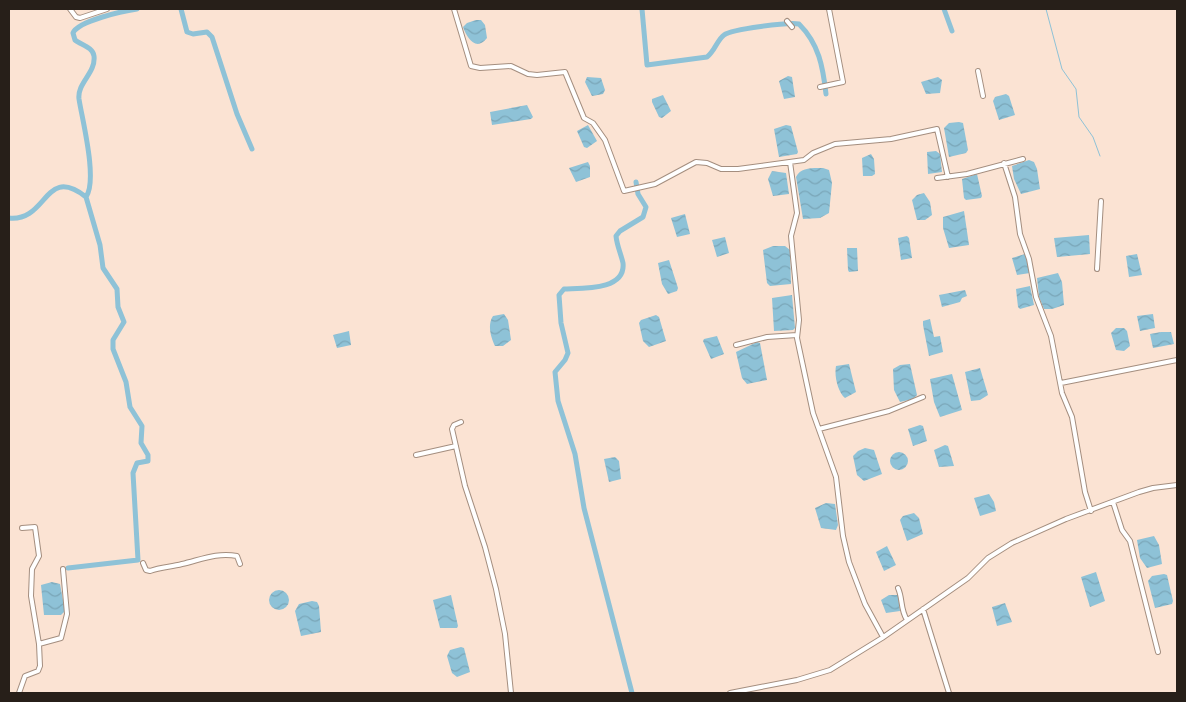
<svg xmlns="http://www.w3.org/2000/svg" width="1186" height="702" viewBox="0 0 1186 702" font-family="Raleway,sans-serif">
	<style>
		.water { fill: url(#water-waves) }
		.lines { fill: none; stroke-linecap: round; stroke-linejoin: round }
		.stream { stroke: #8ec2d7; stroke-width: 1 }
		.canal { stroke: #8ec2d7; stroke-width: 5 }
		.street-casing { stroke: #a48e7f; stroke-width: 6 }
		.street { stroke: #fff; stroke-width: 4 }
	</style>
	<defs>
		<pattern id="water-waves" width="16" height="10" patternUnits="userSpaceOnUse" patternTransform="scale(1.25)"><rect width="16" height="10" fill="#8ec2d7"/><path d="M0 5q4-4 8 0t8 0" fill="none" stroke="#7aa6b8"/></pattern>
	</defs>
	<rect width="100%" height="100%" fill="#fbe3d3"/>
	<path class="water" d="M476,20H481L485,25L487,38C476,52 467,38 463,27L467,23Z
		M788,76L792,77L795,97L784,99L779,81Z
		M587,77L601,78L605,90L603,94L592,96L585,82Z
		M938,77L942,80L940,93L926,94L921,82Z
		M1006,94L1009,96L1015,115L999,120L993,101L995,97Z
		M663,95L671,111L662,118L659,117L652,102V99Z
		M527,105L533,117L531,119L492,125L490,112Z
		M959,122L963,123L968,150L966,153L949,157L944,128L949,123Z
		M588,125L597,141L587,148L584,147L577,131Z
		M786,125L791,126L798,152L797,154L779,157L774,129Z
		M936,151L940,154L942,172L928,174L927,152Z
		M871,154L874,159L875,174L872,176H863L862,158Z
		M1029,160L1034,162L1037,169L1040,189L1021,194L1014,179L1012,166Z
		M588,162L590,166V177L576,182L569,168Z
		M823,168L829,170L832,183L829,213L820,218L803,219L796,177C801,167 812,168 823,168Z
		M772,171L786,173L789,194L773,196L768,179Z
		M977,174L982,196L981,198L966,200L964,198L962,179Z
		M924,193L930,202L932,215L925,220H917L912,200L917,195Z
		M964,211L969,245L949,248L943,228V217Z
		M685,214L690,234L677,237L671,218Z
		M1089,235L1090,254L1057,257L1054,238Z
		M907,236L909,238L912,258L901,260L898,238Z
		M725,237L729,253L717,257L712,240Z
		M773,246H785L790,250L791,284L770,286L767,283L763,250Z
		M847,248H857L858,271L849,272L848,270Z
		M1025,254L1030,273L1017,275L1012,258Z
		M1137,254L1142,275L1129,277L1126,256Z
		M669,260L678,288L677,291L668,294L662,284L658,263Z
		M1058,273L1062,282L1064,305L1052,309H1044L1039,297L1037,278Z
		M1030,286L1034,305L1020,309L1018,307L1016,289Z
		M965,290L967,296L962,298L960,302L942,307L939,295Z
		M792,295L795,328L793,330L774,331L772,298Z
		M504,314L508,320L511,340L503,346H495C491,338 487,325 493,316Z
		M1153,314L1155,328L1140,331L1137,316Z
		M656,315L659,317L666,341L649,347L643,341L639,323L641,320Z
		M930,319L934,337L940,336L943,352L929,356L923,325V321Z
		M1116,328H1124L1127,331L1130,346L1124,351L1116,350L1111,333Z
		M349,331L351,345L337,348L333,335Z
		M1161,332H1171L1174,344L1153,348L1150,334Z
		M717,336L724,354L711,359L703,341L704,339Z
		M757,342L760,343L767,380L747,384L742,378L736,352Z
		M849,364L856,392L845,398C838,392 834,376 836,366Z
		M910,364L917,395L913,399L900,402L894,390L893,369L900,365Z
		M980,368L988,395L980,400L971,401L965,372Z
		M952,374L962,410L940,417L934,402L930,379Z
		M920,425L923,426L927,441L913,446L908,429Z
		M945,445L948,446L954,466L939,467L934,450Z
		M865,448L874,450L882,474L864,481L857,475L853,456L858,451Z
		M890 461a9 9 0 1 1 18 0a9 9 0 1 1-18 0Z
		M615,457L619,461L621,479L609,482L604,459Z
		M989,494L994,502L996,511L980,516L974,498Z
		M826,503L835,504L838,525L836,530L821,528L815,508Z
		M914,513L919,518L923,534L907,541L900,520L903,516Z
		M1154,536L1159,545L1162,564L1147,568L1140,558L1137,540Z
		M887,546L896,565L884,571L876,552Z
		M1096,572L1105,601L1090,607L1081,577Z
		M1164,574L1167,575L1173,601L1172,604L1155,608L1148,581L1152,576Z
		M52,582L60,584L65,611L61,615H44L41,585Z
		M269 600a10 10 0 1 1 20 0a10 10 0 1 1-20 0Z
		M451,595L458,626L457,628H440L433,600Z
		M889,595H898L900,611L886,613L881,600Z
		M312,601L317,602L319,606L321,632L301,636L295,611L299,604Z
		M1005,603L1012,622L997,626L992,607Z
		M461,647L464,648L470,672L457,677L452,673L447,656L450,650Z"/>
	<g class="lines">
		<path class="stream" d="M1046,9L1062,69L1076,89L1079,117L1093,137L1100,156"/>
		<path class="canal" d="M181,9L187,32L193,34L207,32L212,37L237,114L252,149
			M642,9L647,65L707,57C715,51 717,40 724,35C732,29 789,22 799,24C819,44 823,67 826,94
			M944,9L952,31
			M86,197C98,180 82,119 79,99C77,83 96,73 94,56C93,47 81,45 75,40L73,33C78,21 123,11 137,9
			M9,218C48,222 44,164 86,197L100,245L103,268L117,289L118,307L124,322L113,340V349L126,382L130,407L142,426L141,443L148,455V461L137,463L133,473L138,560L68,568
			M632,693L584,508L575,454L558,401L555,372L565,360L568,353L561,323L559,295L564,289C581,288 626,291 623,263C621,254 617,246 616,236L620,231L643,217L646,207L638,194L636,182"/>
		<g class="street-casing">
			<path id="street" d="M70,9L76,17L80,18L107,9
				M454,9L471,66L480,68L511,66L528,74L537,75L565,72L584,118L593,123L605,140L624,191L655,184L696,162L707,163L721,169H738L804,160L813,153L835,144L891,139L937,129L948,177
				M787,21L792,27
				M978,71L983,96
				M820,87L843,82L829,9
				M790,162L797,213L791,236L799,320L797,338L813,413L836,477L843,536L849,562L865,604L883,637
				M1004,163L1015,197L1020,234L1029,259L1036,297L1051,336L1062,393L1072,417L1085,492L1091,511
				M937,178L967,174L1023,159
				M1097,269L1101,201
				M736,345L767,337L797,335
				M1061,383L1177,360
				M461,422L454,425L452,429L465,486L485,547L496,589L505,634L511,693
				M819,429L889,411L923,397
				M416,455L456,446
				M1113,502L1122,530L1130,541L1158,652
				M143,563L146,570L150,571C161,567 171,567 182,564C200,560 217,552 237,556L240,564
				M898,588C903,599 900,609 907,620
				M923,609L949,693
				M39,644L61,638L67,614L63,569
				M19,693L25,676L38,671L40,666L39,644L31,596L32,569L39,556L35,527L22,528
				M730,693L797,680L830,670L882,638L968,578L988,558L1012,543L1066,519L1139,492L1153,488L1177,485"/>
		</g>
		<use href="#street" class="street"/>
	</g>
	<rect width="1186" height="702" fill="none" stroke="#271f19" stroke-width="20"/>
</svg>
